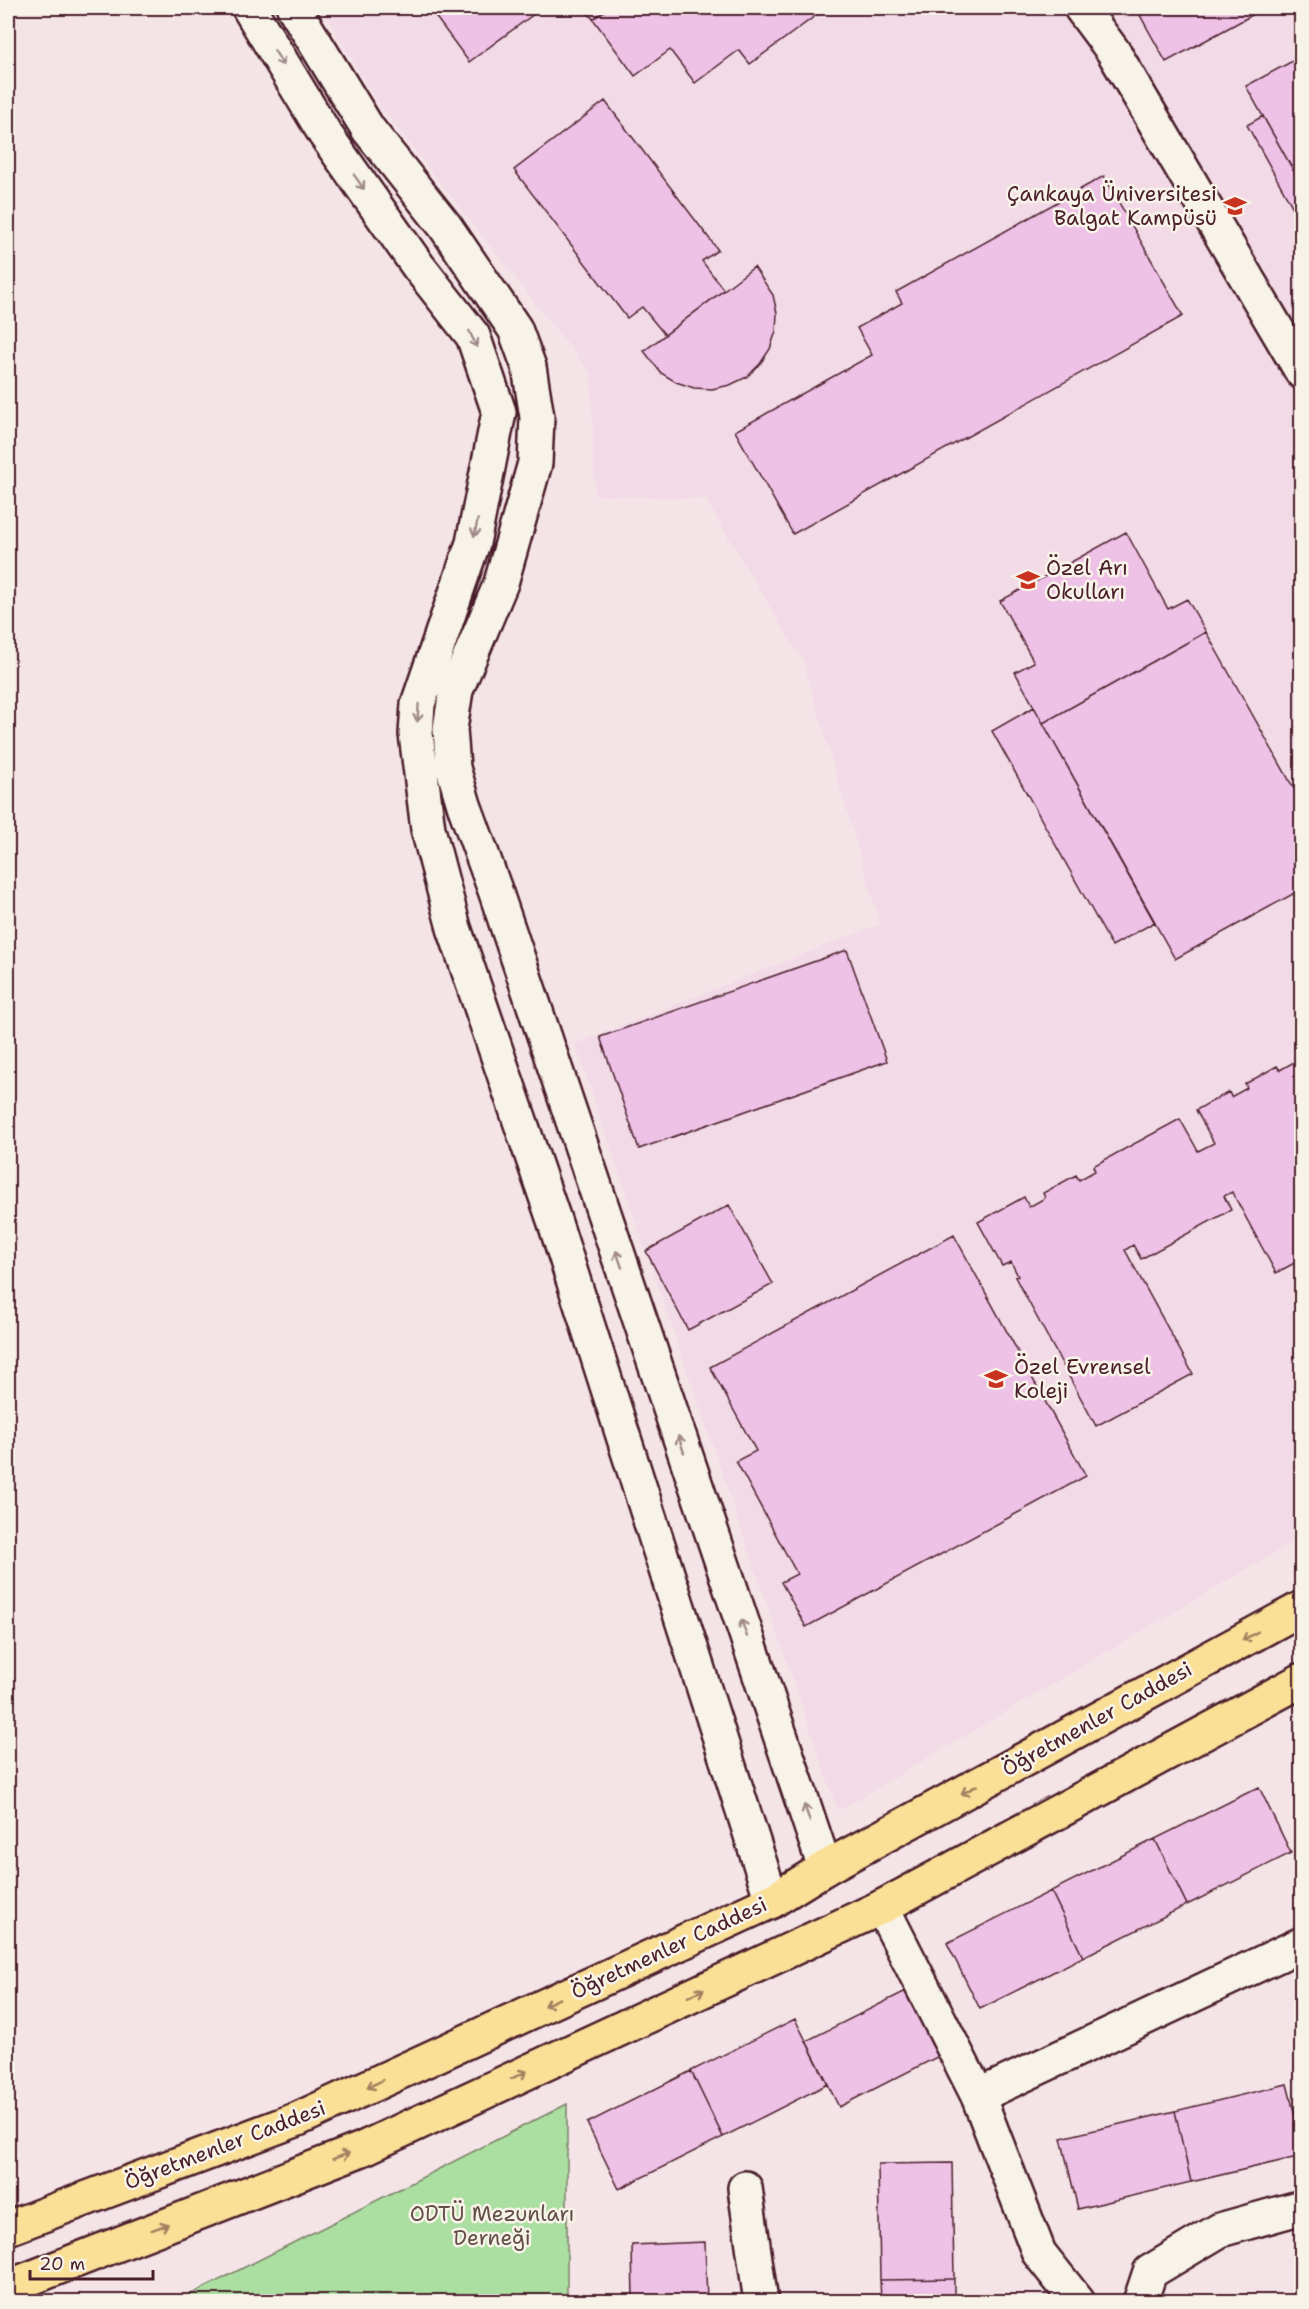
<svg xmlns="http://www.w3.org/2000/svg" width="1309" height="2309" viewBox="0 0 1309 2309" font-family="'Shantell Sans',sans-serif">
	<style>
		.built { fill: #f2dae7 }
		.green { fill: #abdfa1; stroke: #7a7f66; stroke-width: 1.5 }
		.building { fill: #eec1e6; stroke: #4a1f2b; stroke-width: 1.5 }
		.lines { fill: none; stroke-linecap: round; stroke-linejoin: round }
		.minor-casing { stroke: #4a1f2b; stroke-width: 38 }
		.major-casing { stroke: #4a1f2b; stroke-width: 38 }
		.minor { stroke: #f7f3e8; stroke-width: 33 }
		.major { stroke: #fadf96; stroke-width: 33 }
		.oneway { stroke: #a0898a }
		.oneway2 { stroke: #a27f60 }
		.labels { text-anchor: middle; stroke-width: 5; stroke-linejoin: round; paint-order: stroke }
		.poi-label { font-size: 21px; fill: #4a1f2b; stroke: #f7f3e8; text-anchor: start }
		.street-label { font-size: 21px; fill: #4a1f2b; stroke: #f7f3e8 }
		.park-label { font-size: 21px; fill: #624f48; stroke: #f7f3e8 }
	</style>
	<rect width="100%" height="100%" fill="#f4e4e7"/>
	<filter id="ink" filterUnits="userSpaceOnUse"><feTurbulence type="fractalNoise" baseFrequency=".0167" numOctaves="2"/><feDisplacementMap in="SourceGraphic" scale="12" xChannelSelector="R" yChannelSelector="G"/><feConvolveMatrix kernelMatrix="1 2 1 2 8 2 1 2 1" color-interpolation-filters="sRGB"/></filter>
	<g filter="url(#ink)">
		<path class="built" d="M321,8H1301V1537L838,1811L575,1044L880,924L803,661L705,499L595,495L591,374L379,105Z"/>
		<path class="green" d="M567,2104V2301H178Z"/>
		<path class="building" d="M429,8H542L469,62Z
			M584,8H609L593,19Z
			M609,8H826L750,64L739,50L695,83L670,50L635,76L593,19Z
			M1136,8H1265L1166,62Z
			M1302,56V186L1246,86Z
			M605,101L718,250L702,261L724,290L665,335L642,307L627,318L514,170Z
			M1263,116L1302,186V224L1247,125Z
			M1104,176L1183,316L793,534L735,431L872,355L857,328L902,303L896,292Z
			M754,267L773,295L777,313L776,331L770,349L760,364L747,377L730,385L712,389L694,388L676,382L661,373L644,351Z
			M1126,532L1168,609L1187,599L1206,632L1043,723L1015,672L1034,662L1000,601Z
			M1206,632L1302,803V857L1293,862L1302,878V889L1175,959L1043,723Z
			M1034,707L1155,922L1112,946L992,731Z
			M847,950L887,1061L639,1149L600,1037Z
			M1302,1053V1259L1276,1273L1232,1192L1224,1196L1231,1210L1141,1259L1133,1245L1125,1250L1193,1374L1096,1426L1015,1277L1018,1276L1011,1262L1002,1266L978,1222L1024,1197L1029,1207L1045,1198L1043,1193L1076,1175L1079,1180L1095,1171L1093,1166L1180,1119L1198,1151L1214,1143L1196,1110L1229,1092L1231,1097L1247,1088L1245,1084L1277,1066L1280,1070L1296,1061L1294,1057Z
			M729,1205L773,1284L688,1330L646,1251Z
			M954,1235L1086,1476L806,1627L781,1582L797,1574L736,1461L756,1451L710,1367Z
			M1259,1787L1291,1853L1187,1905L1155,1839Z
			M1155,1839L1187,1905L1083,1957L1051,1891Z
			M1051,1891L1083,1957L980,2009L947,1943Z
			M910,1989L943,2054L839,2107L806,2041Z
			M795,2019L828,2084L723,2137L691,2071Z
			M691,2071L723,2137L619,2189L587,2123Z
			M1287,2084L1302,2143V2156L1191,2182L1175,2111Z
			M1175,2111L1191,2182L1078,2209L1061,2138Z
			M952,2163L954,2279L880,2280L878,2164Z
			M705,2242L707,2302H633L632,2245Z
			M954,2279V2302H881L880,2280Z"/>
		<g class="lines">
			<g class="minor-casing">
				<path id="minor" d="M249,8L325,134L418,266L473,336L499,412L473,543L418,704L416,734L428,829L454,928L554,1220L772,1901
					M294,8L368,129L445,226L515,329L529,367L537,417L535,463L501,583L456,690L450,729L453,768L464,805L495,890L825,1868
					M1081,8L1113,51L1302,372
					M882,1907L978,2096L1039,2253L1078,2302
					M978,2096L1302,1944
					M745,2188L761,2302
					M1140,2302L1150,2272L1220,2230L1302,2207"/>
			</g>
			<g class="major-casing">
				<path id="major" d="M8,2228L298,2119L772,1901L825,1868L1302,1608
					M8,2287L362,2149L882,1907L1302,1680"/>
			</g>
			<use href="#minor" class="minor"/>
			<use href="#major" class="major"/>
		</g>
		<defs><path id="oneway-shaft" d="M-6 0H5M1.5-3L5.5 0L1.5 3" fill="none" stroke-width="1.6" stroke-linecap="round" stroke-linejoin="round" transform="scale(1.5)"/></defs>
		<g class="oneway">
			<use href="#oneway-shaft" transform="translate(279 58) rotate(59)"/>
			<use href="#oneway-shaft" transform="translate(359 182) rotate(55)"/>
			<use href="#oneway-shaft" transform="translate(473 339) rotate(65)"/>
			<use href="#oneway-shaft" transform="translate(476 528) rotate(101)"/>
			<use href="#oneway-shaft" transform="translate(418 713) rotate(94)"/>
			<use href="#oneway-shaft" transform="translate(619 1259) rotate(-109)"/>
			<use href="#oneway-shaft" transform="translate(681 1444) rotate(-109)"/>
			<use href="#oneway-shaft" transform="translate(744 1628) rotate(-109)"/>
			<use href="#oneway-shaft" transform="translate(807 1813) rotate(-109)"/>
		</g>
		<g class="oneway2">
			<use href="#oneway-shaft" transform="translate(1250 1636) rotate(151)"/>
			<use href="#oneway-shaft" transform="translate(969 1790) rotate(151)"/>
			<use href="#oneway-shaft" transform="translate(696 1993) rotate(-25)"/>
			<use href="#oneway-shaft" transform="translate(552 2002) rotate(155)"/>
			<use href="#oneway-shaft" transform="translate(519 2075) rotate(-25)"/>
			<use href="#oneway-shaft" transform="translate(375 2084) rotate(155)"/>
			<use href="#oneway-shaft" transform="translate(341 2156) rotate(-21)"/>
			<use href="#oneway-shaft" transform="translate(160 2227) rotate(-21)"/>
		</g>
	</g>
	<defs>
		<g id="university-bare" transform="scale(1.8)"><path d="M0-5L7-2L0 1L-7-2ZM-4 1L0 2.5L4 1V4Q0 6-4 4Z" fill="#c8321e" stroke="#f7f3e8" stroke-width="2.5" paint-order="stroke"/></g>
		<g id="school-bare" transform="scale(1.8)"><path d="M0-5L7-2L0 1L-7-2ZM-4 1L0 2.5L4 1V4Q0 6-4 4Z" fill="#c8321e" stroke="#f7f3e8" stroke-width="2.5" paint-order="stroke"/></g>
	</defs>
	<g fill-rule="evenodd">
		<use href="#university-bare" x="1235" y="206"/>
		<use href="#school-bare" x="1028" y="580"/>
		<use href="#school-bare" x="996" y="1379"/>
	</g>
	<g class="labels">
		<g class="poi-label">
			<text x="1217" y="201" text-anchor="end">Çankaya Üniversitesi<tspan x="1217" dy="24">Balgat Kampüsü</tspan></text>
			<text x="1046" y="575">Özel Arı<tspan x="1046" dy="24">Okulları</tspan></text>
			<text x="1014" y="1374">Özel Evrensel<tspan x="1014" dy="24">Koleji</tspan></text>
		</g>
		<g class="street-label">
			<text transform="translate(1097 1719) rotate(-29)" y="7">Öğretmenler Caddesi</text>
			<text transform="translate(669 1948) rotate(-25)" y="7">Öğretmenler Caddesi</text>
			<text transform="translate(225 2145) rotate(-21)" y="7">Öğretmenler Caddesi</text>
		</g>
		<g class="park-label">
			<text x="492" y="2221">ODTÜ Mezunları<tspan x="492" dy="24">Derneği</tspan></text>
		</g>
	</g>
	<rect width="1309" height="2309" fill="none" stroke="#f7f3e8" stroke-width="30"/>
	<rect x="15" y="15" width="1279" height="2279" fill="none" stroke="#4a1f2b" stroke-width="2" filter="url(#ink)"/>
	<path d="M30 2270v9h123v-9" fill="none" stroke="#4a1f2b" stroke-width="3"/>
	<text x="39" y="2270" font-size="18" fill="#4a1f2b" stroke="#f7f3e8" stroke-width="4.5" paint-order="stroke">20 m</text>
</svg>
